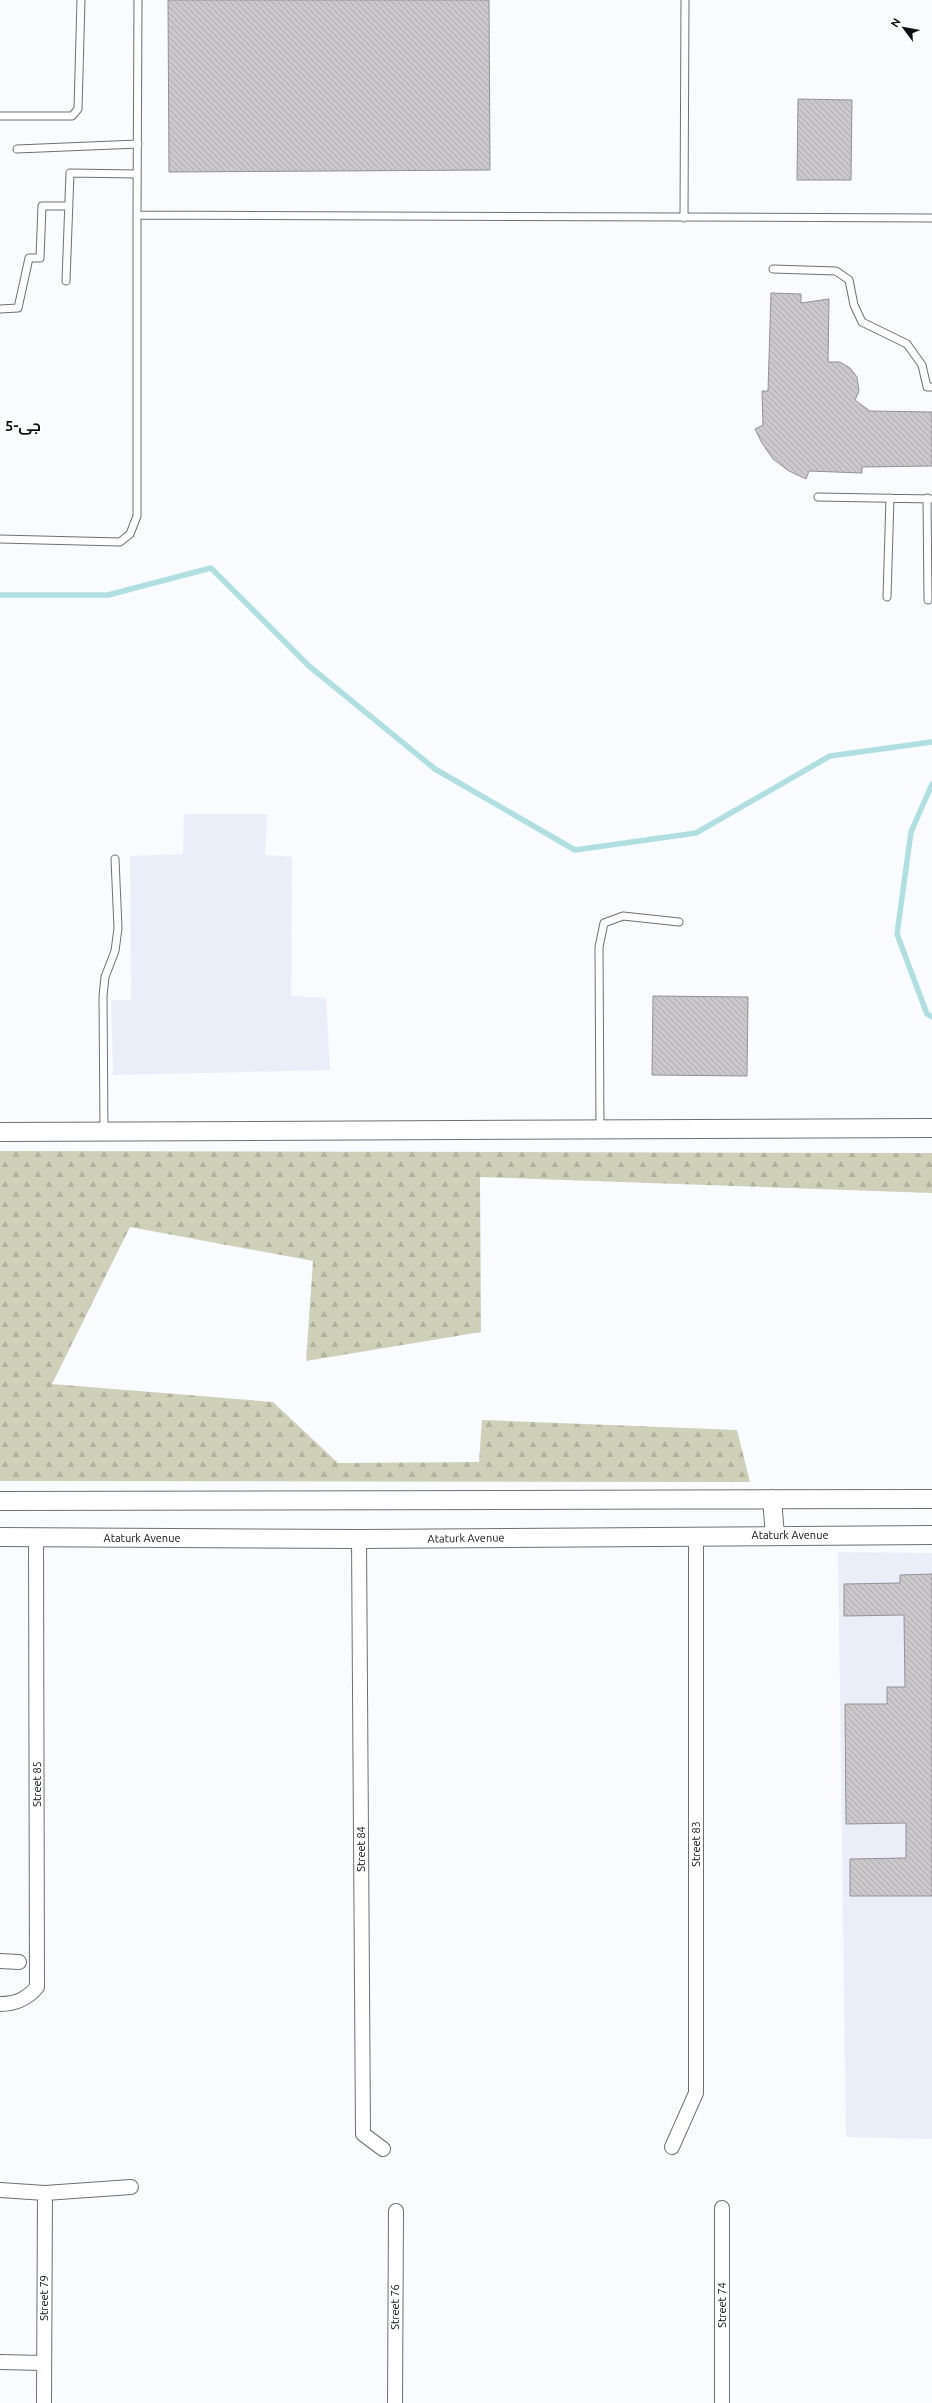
<svg xmlns="http://www.w3.org/2000/svg" width="932" height="2403" viewBox="0 0 932 2403" font-family="Ubuntu,Cairo,sans-serif">
	<style>
		.built { fill: #eaeef9 }
		.forest { fill: url(#forest-firs) }
		.lines { fill: none; stroke-linecap: round; stroke-linejoin: round }
		.stream { stroke: #aee0e2; stroke-width: 5.5 }
		.building { fill: url(#building-back-hatch); stroke: #949195 }
		.service-casing { stroke: #6e7074; stroke-width: 9 }
		.minor-casing { stroke: #6e7074; stroke-width: 16 }
		.tertiary-casing { stroke: #6e7074; stroke-width: 20 }
		.service { stroke: #fff; stroke-width: 7 }
		.minor { stroke: #fff; stroke-width: 14 }
		.tertiary { stroke: #fff; stroke-width: 18 }
		.labels { text-anchor: middle; stroke-width: 4; stroke-linejoin: round; paint-order: stroke }
		.street-label { font-size: 11px; fill: #0e0f10; stroke: #fff }
		.district-label { font-size: 15px; font-weight: bold; fill: #0e0f10; stroke: #fff }
	</style>
	<defs>
		<pattern id="forest-firs" width="22" height="20" patternUnits="userSpaceOnUse"><rect width="22" height="20" fill="#ced1b8"/><path d="M5 1l3.5 6h-7zM16 11l3.5 6h-7z" fill="#b0b29d"/></pattern>
		<pattern id="building-back-hatch" width="6" height="6" patternUnits="userSpaceOnUse"><rect width="6" height="6" fill="#cbc8cc"/><path d="M-1 5l2 2M0 0l6 6M5-1l2 2" fill="none" stroke="#adabae"/></pattern>
	</defs>
	<rect width="100%" height="100%" fill="#fafbff"/>
	<path class="built" d="M184,814H267L265,855L292,857L291,996L326,998L330,1070L113,1075L111,1000H131L130,856L183,854Z
		M838,1552L932,1553V2139L846,2137Z"/>
	<path class="forest" d="M0,1151L932,1153V1193L480,1177L481,1332L306,1361L313,1261L130,1227L52,1384L273,1402L338,1463L479,1462L482,1420L737,1430L750,1482L0,1481Z"/>
	<g class="lines">
		<path class="stream" d="M0,595H108L211,568L309,666L435,769L575,850L696,833L830,756L932,742
			M932,784L911,832L897,934L927,1014L932,1017"/>
	</g>
	<path class="building" d="M168,0H489L490,170L169,172Z
		M798,99L852,100L851,180H797Z
		M771,293L801,294V303L829,299L828,362H840L850,368L857,377L859,391L855,400L870,411L932,412V466L862,467V473L809,471L806,479L789,471L773,459L762,443L755,429L763,425L762,391H768Z
		M653,996L748,997L747,1076L652,1075Z
		M932,1574V1896H850V1859L906,1858V1823L846,1824L845,1704H887V1687H905L904,1615L844,1616V1584L900,1583V1575Z"/>
	<g class="lines">
		<g class="service-casing">
			<path id="service" d="M138,0L137,215L932,218
				M0,116H72L78,109L81,0
				M17,149L138,144
				M684,218L685,0
				M773,269L836,271L849,280L854,305L862,322L907,344L922,365L927,387H932
				M66,281L70,173L137,174
				M0,309L18,308L29,258H40L42,206H69
				M818,497L932,499
				M927,498L928,600
				M0,539L120,542L130,534L137,516V215
				M887,597L890,498
				M104,1130L103,996L105,977L115,951L118,928L115,859
				M600,1130L599,947L604,923L623,916L679,922"/>
		</g>
		<g class="minor-casing">
			<path id="minor" d="M359,1539L363,2134L383,2149
				M0,1961L19,1962
				M0,2004C16,2004 27,1999 37,1987L36,1538
				M672,2147L696,2093V1535
				M0,2190L45,2193L131,2187
				M0,2362L44,2363
				M44,2403L45,2193
				M395,2403L396,2211
				M722,2403V2208"/>
		</g>
		<g class="tertiary-casing">
			<path id="tertiary" d="M0,1132L932,1128
				M772,1499L775,1535
				M0,1501L932,1499
				M0,1537L359,1539L932,1535"/>
		</g>
		<use href="#service" class="service"/>
		<use href="#minor" class="minor"/>
		<use href="#tertiary" class="tertiary"/>
	</g>
	<g class="labels">
		<g class="street-label">
			<text x="790" y="1539">Ataturk Avenue</text>
			<text x="142" y="1542">Ataturk Avenue</text>
			<text transform="translate(466 1538) rotate(-1)" y="4">Ataturk Avenue</text>
			<text transform="translate(37 1784) rotate(-90)" y="4">Street 85</text>
			<text transform="translate(696 1844) rotate(-90)" y="4">Street 83</text>
			<text transform="translate(361 1849) rotate(-90)" y="4">Street 84</text>
			<text transform="translate(44 2298) rotate(-90)" y="4">Street 79</text>
			<text transform="translate(722 2305) rotate(-90)" y="4">Street 74</text>
			<text transform="translate(395 2307) rotate(-90)" y="4">Street 76</text>
		</g>
		<g class="district-label">
			<text x="23" y="431">جی-5</text>
		</g>
	</g>
	<g transform="translate(904 28) rotate(302)" stroke="#ffffff" stroke-width="3" paint-order="stroke">
	<path d="M0-3L7 15L0 10L-7 15Z" fill="#0e0f10"/>
	<text y="-6" font-size="11" font-weight="bold" text-anchor="middle" fill="#0e0f10">N</text>
	</g>
</svg>
